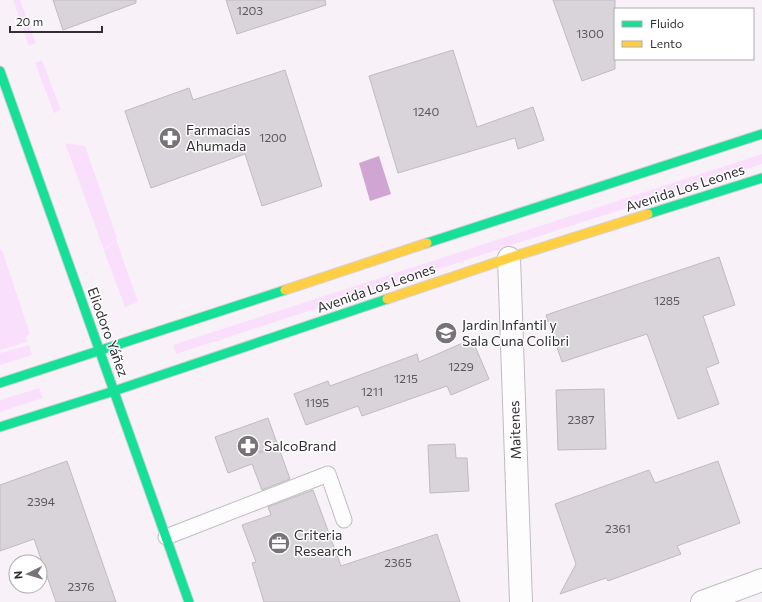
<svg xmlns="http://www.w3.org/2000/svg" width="762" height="602" viewBox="0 0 762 602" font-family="Commissioner,sans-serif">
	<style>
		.green { fill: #fadffc }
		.water { fill: #d0a5d3 }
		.building { fill: #d9d4d9; stroke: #bfbbc0 }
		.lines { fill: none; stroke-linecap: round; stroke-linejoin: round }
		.lane-casing { stroke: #bfbbc0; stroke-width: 17 }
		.street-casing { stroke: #bfbbc0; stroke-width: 24 }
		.fast-casing { stroke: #d4d0d4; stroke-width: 11 }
		.slow-casing { stroke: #d4d0d4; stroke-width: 11 }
		.lane { stroke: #fefdfe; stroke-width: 15 }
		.street { stroke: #fefdfe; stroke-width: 22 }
		.fast { stroke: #16e098; stroke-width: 9 }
		.slow { stroke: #ffcf43; stroke-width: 9 }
		.labels { text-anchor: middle; stroke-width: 3; stroke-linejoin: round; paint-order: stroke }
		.number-label { font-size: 12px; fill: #5c585c }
		.poi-label { font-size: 14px; fill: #322e32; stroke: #fff; text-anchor: start }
		.street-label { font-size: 14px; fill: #322e32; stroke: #fff }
	</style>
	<rect width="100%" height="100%" fill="#f8f2f8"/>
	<path class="green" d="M13,0H20L36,43L29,46Z
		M42,60L61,110L54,113L35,63Z
		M65,143L85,146L117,238L104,250Z
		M762,154V164L176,354L173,345Z
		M116,239L138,302L125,307L104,251Z
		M0,250H2L30,334L26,336L27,342L0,350Z
		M29,345L32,355L0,365V353Z
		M39,388L43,398L0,412V400Z"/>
	<path class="water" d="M379,156L391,194L370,201L359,163Z"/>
	<path class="building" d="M53,0H136V3L63,30Z
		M226,0H325L326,5L237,34Z
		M553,0H615V69L582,81Z
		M453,50L477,127L533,107L544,140L518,149L515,138L398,173L369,76Z
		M285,70L322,186L262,206L245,154L151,188L125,111L189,88L193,100Z
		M719,257L735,305L703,316L719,363L706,368L719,404L678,419L647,334L562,362L546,315Z
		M472,339L489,379L451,395L447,386L362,416L358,406L306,425L294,394L328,381L330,386L417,354L419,362Z
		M604,389L606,449L558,450L556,390Z
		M268,418L278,446L259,452L280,451L290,479L262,490L252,464L228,473L215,437Z
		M455,444L456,458H467L469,491L430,493L428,445Z
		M67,461L99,553L116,602H56L34,539L0,551V485Z
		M718,461L740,523L677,546L681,554L608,581L606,578L560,594L576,564L555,504L649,470L655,483Z
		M313,490L341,566L437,534L460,602H264L252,563L256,562L242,525L271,515L268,507Z"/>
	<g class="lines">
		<g class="lane-casing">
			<path id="lane" d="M166,537L328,474L344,520"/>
		</g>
		<g class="street-casing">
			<path id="street" d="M509,258L521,602
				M702,602L762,580"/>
		</g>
		<g class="fast-casing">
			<path id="fast" d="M0,71L189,602
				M648,214L762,178
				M427,243L762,134
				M0,383L285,290
				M0,427L114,391L387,299"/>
		</g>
		<g class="slow-casing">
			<path id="slow" d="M285,290L427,243
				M387,299L509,258L648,214"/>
		</g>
		<use href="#lane" class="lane"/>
		<use href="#street" class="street"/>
		<use href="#fast" class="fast"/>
		<use href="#slow" class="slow"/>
	</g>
	<defs>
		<g id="pharmacy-disc" transform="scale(1.15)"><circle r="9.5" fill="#777377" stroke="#fff"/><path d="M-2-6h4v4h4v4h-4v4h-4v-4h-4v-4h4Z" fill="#fff"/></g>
		<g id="school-disc" transform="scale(1.15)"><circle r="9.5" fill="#777377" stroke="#fff"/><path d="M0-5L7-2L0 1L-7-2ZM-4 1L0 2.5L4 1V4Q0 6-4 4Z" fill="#fff"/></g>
		<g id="office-disc" transform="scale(1.15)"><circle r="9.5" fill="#777377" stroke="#fff"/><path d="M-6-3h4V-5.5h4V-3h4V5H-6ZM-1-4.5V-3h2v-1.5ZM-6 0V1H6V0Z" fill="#fff"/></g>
	</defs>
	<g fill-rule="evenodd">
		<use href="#pharmacy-disc" x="170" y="138"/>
		<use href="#school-disc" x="446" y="333"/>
		<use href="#pharmacy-disc" x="248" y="446"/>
		<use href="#office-disc" x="279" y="543"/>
	</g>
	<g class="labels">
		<g class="number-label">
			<text x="250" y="15">1203</text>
			<text x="590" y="38">1300</text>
			<text x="426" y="116">1240</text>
			<text x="273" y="142">1200</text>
			<text x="667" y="305">1285</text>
			<text x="461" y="371">1229</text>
			<text x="406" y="383">1215</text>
			<text x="372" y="396">1211</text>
			<text x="317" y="407">1195</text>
			<text x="581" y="424">2387</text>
			<text x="41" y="506">2394</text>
			<text x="618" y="533">2361</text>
			<text x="398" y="567">2365</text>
			<text x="81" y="591">2376</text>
		</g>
		<g class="poi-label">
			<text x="186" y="135">Farmacias<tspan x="186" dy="16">Ahumada</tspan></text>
			<text x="462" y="330">Jardin Infantil y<tspan x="462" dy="16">Sala Cuna Colibri</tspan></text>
			<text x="264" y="451">SalcoBrand</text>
			<text x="294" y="540">Criteria<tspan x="294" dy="16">Research</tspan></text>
		</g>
		<g class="street-label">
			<text transform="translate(685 188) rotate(-18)" y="5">Avenida Los Leones</text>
			<text transform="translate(376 288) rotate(-19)" y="5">Avenida Los Leones</text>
			<text transform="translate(108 332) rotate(70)" y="5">Eliodoro Yáñez</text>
			<text transform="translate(515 430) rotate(-92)" y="5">Maitenes</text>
		</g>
	</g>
	<rect x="614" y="8" width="140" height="52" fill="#ffffff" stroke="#adabad"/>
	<rect x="622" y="21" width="20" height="6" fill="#16e098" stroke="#adabad"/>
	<text x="650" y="28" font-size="12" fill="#322e32">Fluido</text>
	<rect x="622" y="41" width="20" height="6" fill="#ffcf43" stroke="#adabad"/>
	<text x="650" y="48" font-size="12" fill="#322e32">Lento</text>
	<g transform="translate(28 574) rotate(265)"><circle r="19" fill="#ffffff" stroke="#adabad"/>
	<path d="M0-3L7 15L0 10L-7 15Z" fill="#777377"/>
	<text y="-6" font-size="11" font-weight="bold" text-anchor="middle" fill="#322e32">N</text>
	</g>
	<path d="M10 26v6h92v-6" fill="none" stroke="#322e32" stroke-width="2"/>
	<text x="16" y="26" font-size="12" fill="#322e32" stroke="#ffffff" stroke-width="3" paint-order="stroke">20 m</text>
</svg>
